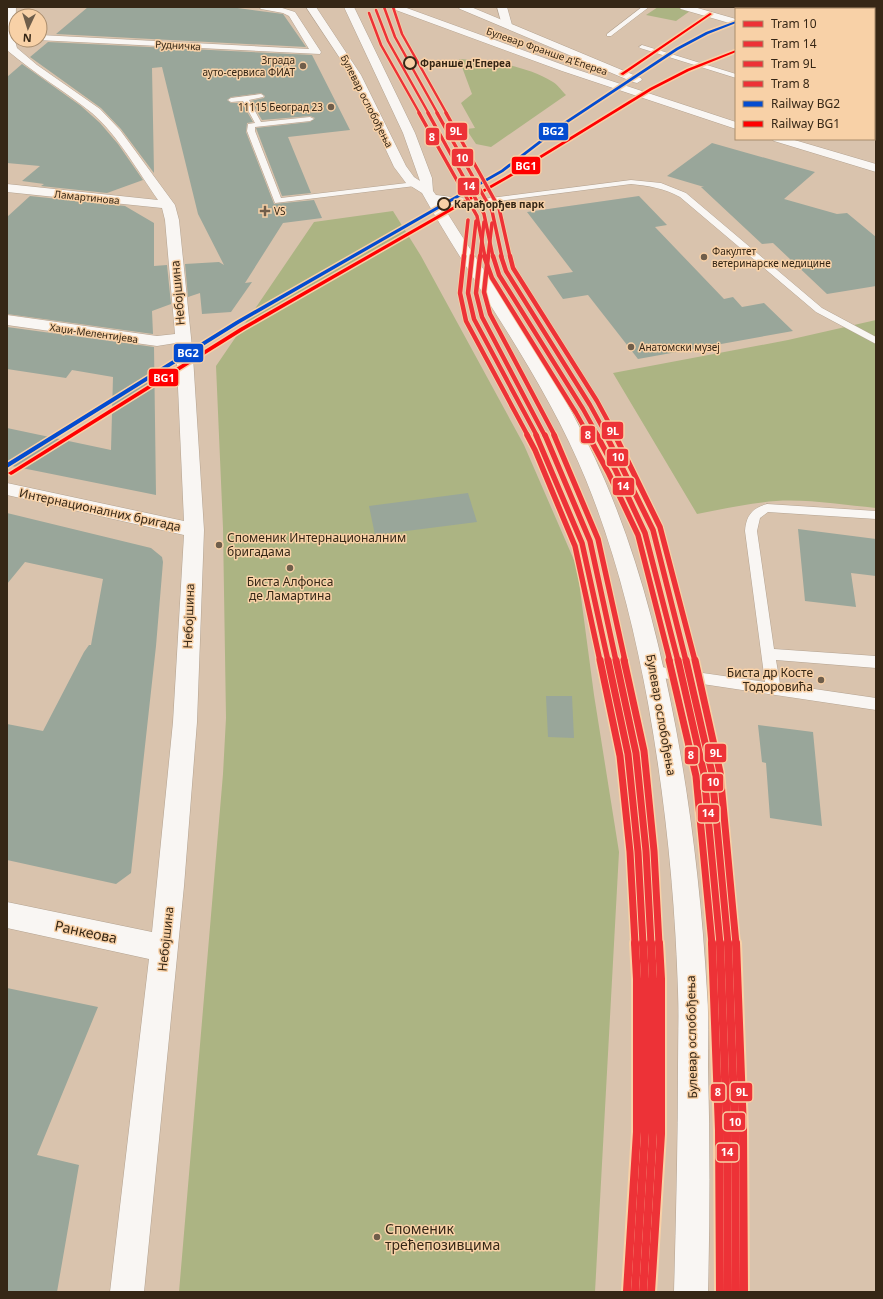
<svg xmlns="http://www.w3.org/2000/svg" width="883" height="1299" viewBox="0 0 883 1299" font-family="'Noto Sans',sans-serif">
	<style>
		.green { fill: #acb483 }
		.building { fill: #99a69a }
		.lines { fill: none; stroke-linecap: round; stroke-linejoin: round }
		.lane-casing { stroke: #b4a391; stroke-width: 1 }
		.street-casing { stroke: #b4a391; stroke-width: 1 }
		.secondary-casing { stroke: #b4a391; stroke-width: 1 }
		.highway-casing { stroke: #b4a391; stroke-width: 1 }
		.lane { fill: #f9f6f3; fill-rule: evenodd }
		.street { fill: #f9f6f3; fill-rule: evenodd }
		.secondary { fill: #f9f6f3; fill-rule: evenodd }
		.highway { fill: #f9f6f3; fill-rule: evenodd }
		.rail-1-casing { stroke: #f8d1a7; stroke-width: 3 }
		.rail-2-casing { stroke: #f8d1a7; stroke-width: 3 }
		.rail-1 { fill: #044cd0; fill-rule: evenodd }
		.rail-2 { fill: #f00; fill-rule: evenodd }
		.tram-1-far5-casing { stroke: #f8d1a7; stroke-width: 4 }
		.tram-1-far4-casing { stroke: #f8d1a7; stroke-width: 5 }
		.tram-1-far3-casing { stroke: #f8d1a7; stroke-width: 6 }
		.tram-1-far2-casing { stroke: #f8d1a7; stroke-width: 8 }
		.tram-1-far1-casing { stroke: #f8d1a7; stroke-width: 10 }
		.tram-1-casing { stroke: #f8d1a7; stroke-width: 12 }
		.tram-2-far5-casing { stroke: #f8d1a7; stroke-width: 4 }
		.tram-2-far4-casing { stroke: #f8d1a7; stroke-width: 5 }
		.tram-2-far3-casing { stroke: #f8d1a7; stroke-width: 6 }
		.tram-2-far2-casing { stroke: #f8d1a7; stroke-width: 8 }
		.tram-2-far1-casing { stroke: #f8d1a7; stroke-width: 10 }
		.tram-2-casing { stroke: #f8d1a7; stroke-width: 12 }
		.tram-3-far5-casing { stroke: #f8d1a7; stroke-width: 4 }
		.tram-3-far4-casing { stroke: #f8d1a7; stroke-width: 5 }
		.tram-3-far3-casing { stroke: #f8d1a7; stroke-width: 6 }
		.tram-3-far2-casing { stroke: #f8d1a7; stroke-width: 8 }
		.tram-3-far1-casing { stroke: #f8d1a7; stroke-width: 10 }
		.tram-3-casing { stroke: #f8d1a7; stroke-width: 12 }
		.tram-4-far5-casing { stroke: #f8d1a7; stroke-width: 4 }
		.tram-4-far4-casing { stroke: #f8d1a7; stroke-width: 5 }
		.tram-4-far3-casing { stroke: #f8d1a7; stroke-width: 6 }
		.tram-4-far2-casing { stroke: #f8d1a7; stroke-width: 8 }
		.tram-4-far1-casing { stroke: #f8d1a7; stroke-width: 10 }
		.tram-4-casing { stroke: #f8d1a7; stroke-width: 12 }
		.tram-1-far5 { stroke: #ed3237; stroke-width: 2.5 }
		.tram-1-far4 { stroke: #ed3237; stroke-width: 3.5 }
		.tram-1-far3 { stroke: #ed3237; stroke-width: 4.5 }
		.tram-1-far2 { stroke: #ed3237; stroke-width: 5.5 }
		.tram-1-far1 { stroke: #ed3237; stroke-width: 7 }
		.tram-1 { stroke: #ed3237; stroke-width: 8 }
		.tram-2-far5 { stroke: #ed3237; stroke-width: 2.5 }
		.tram-2-far4 { stroke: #ed3237; stroke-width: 3.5 }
		.tram-2-far3 { stroke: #ed3237; stroke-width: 4.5 }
		.tram-2-far2 { stroke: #ed3237; stroke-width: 5.5 }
		.tram-2-far1 { stroke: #ed3237; stroke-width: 7 }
		.tram-2 { stroke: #ed3237; stroke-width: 8 }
		.tram-3-far5 { stroke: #ed3237; stroke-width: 2.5 }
		.tram-3-far4 { stroke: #ed3237; stroke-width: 3.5 }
		.tram-3-far3 { stroke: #ed3237; stroke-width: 4.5 }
		.tram-3-far2 { stroke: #ed3237; stroke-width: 5.5 }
		.tram-3-far1 { stroke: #ed3237; stroke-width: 7 }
		.tram-3 { stroke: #ed3237; stroke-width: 8 }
		.tram-4-far5 { stroke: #ed3237; stroke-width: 2.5 }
		.tram-4-far4 { stroke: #ed3237; stroke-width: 3.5 }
		.tram-4-far3 { stroke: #ed3237; stroke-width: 4.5 }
		.tram-4-far2 { stroke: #ed3237; stroke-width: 5.5 }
		.tram-4-far1 { stroke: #ed3237; stroke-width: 7 }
		.tram-4 { stroke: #ed3237; stroke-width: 8 }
		.stop-dot { fill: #f8d1a7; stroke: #362716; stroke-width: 2 }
		.poi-dot { fill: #6f5e4b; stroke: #f8d1a7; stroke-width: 1.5 }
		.labels { text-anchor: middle; stroke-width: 3; stroke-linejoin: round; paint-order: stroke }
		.far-street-label { font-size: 10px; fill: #362716; stroke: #f8d1a7 }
		.far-poi-label { font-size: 10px; fill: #362716; stroke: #f8d1a7; text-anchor: start }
		.far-stop-label { font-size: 10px; font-weight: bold; fill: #362716; stroke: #f8d1a7; text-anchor: start }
		.street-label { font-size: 12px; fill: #362716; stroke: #f8d1a7 }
		.poi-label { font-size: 12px; fill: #362716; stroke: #f8d1a7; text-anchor: start }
		.near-street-label { font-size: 14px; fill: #362716; stroke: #f8d1a7 }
		.near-poi-label { font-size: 14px; fill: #362716; stroke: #f8d1a7; text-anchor: start }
		.line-badge { stroke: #f8d1a7; stroke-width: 1.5 }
		.badge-label { font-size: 11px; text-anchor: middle; font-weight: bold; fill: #fff }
	</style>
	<rect width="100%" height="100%" fill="#d9c3ad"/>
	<path class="green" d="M658,7H676L690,11L676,21L646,15Z
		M459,59C490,61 525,65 553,82C558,85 562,91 566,95L491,147L476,144L466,129L475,128L461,103L472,94Z
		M393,211L421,256L524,445L577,567L594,695L619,852L595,1292H179L223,774L226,718L223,528L216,366L314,222Z
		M876,320V508C843,505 809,499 776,501C749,503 723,509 697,514L613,373L788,340Z"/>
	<path class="building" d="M88,7H230L283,14L306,47L56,34Z
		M48,42L312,55L350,130L288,137L311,193L282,196L256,128L310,122L315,118L310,116L262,120L251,101L264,98L265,96L261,93L231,97L227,100L231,103H242L253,122L247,123L246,132L274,204L314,200L322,218L283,223L245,283L252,282L231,312L202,314L200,293L188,297L185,264L219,262L224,265L198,214L162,67L152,68L154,173L121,129L101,108L30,57Z
		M22,64L81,106L100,123L118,144L143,180L107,193L41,186L44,184L22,181L40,166L7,163V77Z
		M712,143L815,172L784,199L837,214L847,213L876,237V286L827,294L773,243L762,244L701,187H704L667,176Z
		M30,196L125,206L154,223V266L167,265L171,304L152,311L153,334L7,314V217Z
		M639,196L667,225L655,227L724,299L733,297L742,307L764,303L793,331L638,359L588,295L563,299L547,276L573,272L527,212Z
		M7,327L154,347L156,495L7,465V428L111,450L113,377L72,370L66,378L7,369Z
		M468,493L477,522L375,535L369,506Z
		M7,513L151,548L162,557L163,562L156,646L131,873L116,884L7,860V724L43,731L84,652L89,645H91L103,579L25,562L7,584Z
		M798,529L876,539V576L851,573L856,607L805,601Z
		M546,696H572L574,738L548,737Z
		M758,725L813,732L822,826L770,818L766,763L762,762Z
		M7,988L98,1007L37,1155L79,1165L57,1292H7Z"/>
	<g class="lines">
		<g class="lane-casing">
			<path id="lane" d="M642,7H649L611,36H607V34Z
				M642,45L736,74V78L640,48L639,47Z
				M261,94L264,96L263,97L249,100L261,122L310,117L314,119L310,121L255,127V131L281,198L415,182L419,184L415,186L275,203L247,131L248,124L255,123L243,101L231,102L228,100L231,98Z
				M874,117H876V121H874Z
				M631,180L661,183L686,193L822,308L876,337V344L816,312L680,197C664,188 649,186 631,184L468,205L464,203L468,201Z
				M767,504L876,511V519L768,512L760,518L757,531L774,649L876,656V668L776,660L780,684L876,698V710L649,676L647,672L649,668L654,666L765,682L745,531C746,516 752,508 767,504Z"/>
		</g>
		<g class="street-casing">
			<path id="street" d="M7,7H16L15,41L17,48L37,65L100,109L120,130L175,205L179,220L193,357L204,530L197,722L184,886L144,1292H110L149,959L7,928V902L152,932L173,722L184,535L7,495V483L184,521L176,343L157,346L7,325V315L157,336L175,334L165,220L162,208L7,192V184L158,200C139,173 117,134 92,113C65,91 35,74 8,51L7,49Z
				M259,7H279L295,12L321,52L320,54L37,40H40V35L309,49L289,16L283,13L261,9Z
				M497,7H507L512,25L510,27H504L502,25Z
				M679,7H694L736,19V25L681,9Z
				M870,7H876V10L872,9Z
				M874,58H876V64H874Z"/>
		</g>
		<g class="secondary-casing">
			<path id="secondary" d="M306,7H316L361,75L406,166L414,177L420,181L403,133L344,7H354L415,133L432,178L433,191L436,195L468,199L473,200L475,203L473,206L468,207L441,203C497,294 563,381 605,481C639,560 660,644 676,729C692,816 702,904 707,992C709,1017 708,1042 708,1067C710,1142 710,1217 708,1292H674C676,1217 678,1141 678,1066C678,1041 679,1016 678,991C675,894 665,798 648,703C634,627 615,551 586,480C544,377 476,289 422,193L406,183L394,167L351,75Z"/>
		</g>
		<g class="highway-casing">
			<path id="highway" d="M391,7H404L569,67L736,122V129L562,71L393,9Z
				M458,7H471L641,78L642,80L637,83L633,82L460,9Z
				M772,139H791L876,164V172L774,141Z"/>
		</g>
		<use href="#lane" class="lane"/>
		<use href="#street" class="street"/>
		<use href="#secondary" class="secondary"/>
		<use href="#highway" class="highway"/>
		<g class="rail-1-casing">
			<path id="rail-1" d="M736,21V23L708,34L678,50L563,126L503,172L240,323L7,468V463L236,321L501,170L561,124L676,48L706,32Z"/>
		</g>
		<g class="rail-2-casing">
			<path id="rail-2" d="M710,13L712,14L623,75L620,74Z
				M736,50V52L689,71L652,90L507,179L244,330L13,474L11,475L8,473L240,328L505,177L650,88L687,69Z"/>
		</g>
		<use href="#rail-1" class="rail-1"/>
		<use href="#rail-2" class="rail-2"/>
		<g class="tram-1-far5-casing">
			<path id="tram-1-far5" d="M384,7L395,37L438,114"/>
		</g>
		<g class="tram-1-far4-casing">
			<path id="tram-1-far4" d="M437,113L492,211L502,257
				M480,257L484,222"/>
		</g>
		<g class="tram-1-far3-casing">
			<path id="tram-1-far3" d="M480,256L476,293L482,317L545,436
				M501,256L506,271L590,405L607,436"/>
		</g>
		<g class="tram-1-far2-casing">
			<path id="tram-1-far2" d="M545,435L590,541L616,661
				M606,435L653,530L686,661"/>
		</g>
		<g class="tram-1-far1-casing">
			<path id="tram-1-far1" d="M616,660L636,753L646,851L651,944
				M686,660L712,773L728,944"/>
		</g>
		<g class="tram-1-casing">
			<path id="tram-1" d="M728,943L735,1130L736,1292
				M643,1292L653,1133V979L651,943"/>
		</g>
		<g class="tram-2-far5-casing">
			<path id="tram-2-far5" d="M376,10L388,41L429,114"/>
		</g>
		<g class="tram-2-far4-casing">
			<path id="tram-2-far4" d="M428,113L484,214L493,257
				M472,257L476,221"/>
		</g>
		<g class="tram-2-far3-casing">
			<path id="tram-2-far3" d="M472,256L468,293L474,319L537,436
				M493,256L499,275L583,409L598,436"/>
		</g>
		<g class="tram-2-far2-casing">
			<path id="tram-2-far2" d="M536,435L582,543L608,661
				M597,435L616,471L645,533L678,661"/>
		</g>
		<g class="tram-2-far1-casing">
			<path id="tram-2-far1" d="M608,660L628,754L638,852L643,944
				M678,660L704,774L720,944"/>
		</g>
		<g class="tram-2-casing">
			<path id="tram-2" d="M720,943L727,1130L728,1292
				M635,1291L645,1133V979L643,943"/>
		</g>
		<g class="tram-3-far5-casing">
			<path id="tram-3-far5" d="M393,7L402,34L447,114"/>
		</g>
		<g class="tram-3-far4-casing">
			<path id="tram-3-far4" d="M446,113L499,208L510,257
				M488,257L492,223"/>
		</g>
		<g class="tram-3-far3-casing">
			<path id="tram-3-far3" d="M488,256L484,292L490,314L555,436
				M510,256L513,268L597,401L616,436"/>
		</g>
		<g class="tram-3-far2-casing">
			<path id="tram-3-far2" d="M554,435L598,539L625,661
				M615,435L660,527L695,661"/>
		</g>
		<g class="tram-3-far1-casing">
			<path id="tram-3-far1" d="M624,660L644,751L654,851L659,944
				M695,660L720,772L736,944"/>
		</g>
		<g class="tram-3-casing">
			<path id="tram-3" d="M736,943L743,1130L744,1292
				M651,1292L661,1134V979L659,943"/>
		</g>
		<g class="tram-4-far5-casing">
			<path id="tram-4-far5" d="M369,13L381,45L420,114"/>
		</g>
		<g class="tram-4-far4-casing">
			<path id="tram-4-far4" d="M419,113L477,216L485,257
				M464,257L468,220"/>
		</g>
		<g class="tram-4-far3-casing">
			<path id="tram-4-far3" d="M464,256L460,293L466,321L528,436
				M484,256L492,278L576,413L589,436"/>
		</g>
		<g class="tram-4-far2-casing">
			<path id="tram-4-far2" d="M527,435L535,450L575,546L600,661
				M588,435L609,474L638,535L670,661"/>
		</g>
		<g class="tram-4-far1-casing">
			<path id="tram-4-far1" d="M600,660L620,756L630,852L635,944
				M669,660L696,776L712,944"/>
		</g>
		<g class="tram-4-casing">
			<path id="tram-4" d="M712,943L719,1130L720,1292
				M627,1291L637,1132V979L635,943"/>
		</g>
		<use href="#tram-1-far5" class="tram-1-far5"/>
		<use href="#tram-1-far4" class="tram-1-far4"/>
		<use href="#tram-1-far3" class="tram-1-far3"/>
		<use href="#tram-1-far2" class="tram-1-far2"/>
		<use href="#tram-1-far1" class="tram-1-far1"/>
		<use href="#tram-1" class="tram-1"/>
		<use href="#tram-2-far5" class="tram-2-far5"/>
		<use href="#tram-2-far4" class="tram-2-far4"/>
		<use href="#tram-2-far3" class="tram-2-far3"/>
		<use href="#tram-2-far2" class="tram-2-far2"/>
		<use href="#tram-2-far1" class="tram-2-far1"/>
		<use href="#tram-2" class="tram-2"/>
		<use href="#tram-3-far5" class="tram-3-far5"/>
		<use href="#tram-3-far4" class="tram-3-far4"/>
		<use href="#tram-3-far3" class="tram-3-far3"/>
		<use href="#tram-3-far2" class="tram-3-far2"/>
		<use href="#tram-3-far1" class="tram-3-far1"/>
		<use href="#tram-3" class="tram-3"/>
		<use href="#tram-4-far5" class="tram-4-far5"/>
		<use href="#tram-4-far4" class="tram-4-far4"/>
		<use href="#tram-4-far3" class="tram-4-far3"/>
		<use href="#tram-4-far2" class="tram-4-far2"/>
		<use href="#tram-4-far1" class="tram-4-far1"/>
		<use href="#tram-4" class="tram-4"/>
	</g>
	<g class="stop-dot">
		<circle cx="410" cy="63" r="6"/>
		<circle cx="444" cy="204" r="6"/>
	</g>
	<g class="poi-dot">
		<circle cx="303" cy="66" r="4"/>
		<circle cx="331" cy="107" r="4"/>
		<path d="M263 205h4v4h4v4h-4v4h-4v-4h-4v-4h4z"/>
		<circle cx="704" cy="257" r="4"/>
		<circle cx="631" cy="347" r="4"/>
		<circle cx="219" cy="545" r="4"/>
		<circle cx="290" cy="568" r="4"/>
		<circle cx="821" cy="680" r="4"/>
		<circle cx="377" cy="1237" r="4"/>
	</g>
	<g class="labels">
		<g class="far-street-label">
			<text transform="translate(178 45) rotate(3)" y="4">Рудничка</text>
			<text transform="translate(547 51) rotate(19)" y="4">Булевар Франше д'Епереа</text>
			<text transform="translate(367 101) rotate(63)" y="4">Булевар ослобођења</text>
			<text transform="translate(87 197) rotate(6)" y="4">Ламартинова</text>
			<text transform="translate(94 333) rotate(8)" y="4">Хаџи-Мелентијева</text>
		</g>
		<g class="far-poi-label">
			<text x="295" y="64" text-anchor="end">Зграда<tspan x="295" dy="12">ауто-сервиса ФИАТ</tspan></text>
			<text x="323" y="111" text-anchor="end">11115 Београд 23</text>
			<text x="274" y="215">VS</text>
			<text x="712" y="255">Факултет<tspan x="712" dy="12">ветеринарске медицине</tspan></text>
			<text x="639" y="351">Анатомски музеј</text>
		</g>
		<g class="far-stop-label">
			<text x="420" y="67">Франше д'Епереа</text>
			<text x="454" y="208">Карађорђев парк</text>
		</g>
		<g class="street-label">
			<text transform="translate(178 293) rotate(-95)" y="4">Небојшина</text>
			<text transform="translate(100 510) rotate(12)" y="4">Интернационалних бригада</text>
			<text transform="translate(189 616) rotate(-88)" y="4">Небојшина</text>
			<text transform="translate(661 715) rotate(80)" y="4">Булевар ослобођења</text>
			<text transform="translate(166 939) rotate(-84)" y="4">Небојшина</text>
			<text transform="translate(692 1037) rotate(-91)" y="4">Булевар ослобођења</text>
		</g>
		<g class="poi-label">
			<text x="227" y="542">Споменик Интернационалним<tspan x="227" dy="14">бригадама</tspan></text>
			<text x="290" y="586" text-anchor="middle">Биста Алфонса<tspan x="290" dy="14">де Ламартина</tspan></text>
			<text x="813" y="677" text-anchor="end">Биста др Косте<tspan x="813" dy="14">Тодоровића</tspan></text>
		</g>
		<g class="near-street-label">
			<text transform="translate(86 932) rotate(12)" y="5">Ранкеова</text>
		</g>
		<g class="near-poi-label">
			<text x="385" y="1234">Споменик<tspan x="385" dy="16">трећепозивцима</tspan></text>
		</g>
	</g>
	<g class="line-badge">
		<rect x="445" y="122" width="23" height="19" rx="4" fill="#ed3237"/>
		<rect x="538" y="122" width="31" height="19" rx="4" fill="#044cd0"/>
		<rect x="425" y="127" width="15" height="19" rx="4" fill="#ed3237"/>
		<rect x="451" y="148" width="23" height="19" rx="4" fill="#ed3237"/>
		<rect x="511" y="156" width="30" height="19" rx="4" fill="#f00"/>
		<rect x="457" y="177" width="23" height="19" rx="4" fill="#ed3237"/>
		<rect x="173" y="343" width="31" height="20" rx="4" fill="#044cd0"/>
		<rect x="148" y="368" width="31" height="19" rx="4" fill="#f00"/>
		<rect x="601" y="421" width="23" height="19" rx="4" fill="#ed3237"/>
		<rect x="580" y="425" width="16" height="19" rx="4" fill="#ed3237"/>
		<rect x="606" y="448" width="23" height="19" rx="4" fill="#ed3237"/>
		<rect x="612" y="477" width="23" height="19" rx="4" fill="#ed3237"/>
		<rect x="704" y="743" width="23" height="20" rx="4" fill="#ed3237"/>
		<rect x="684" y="746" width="15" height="19" rx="4" fill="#ed3237"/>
		<rect x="701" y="773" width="23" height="19" rx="4" fill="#ed3237"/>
		<rect x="697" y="804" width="23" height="19" rx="4" fill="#ed3237"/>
		<rect x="730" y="1082" width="23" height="20" rx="4" fill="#ed3237"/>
		<rect x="710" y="1083" width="16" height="19" rx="4" fill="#ed3237"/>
		<rect x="723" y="1112" width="23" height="19" rx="4" fill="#ed3237"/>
		<rect x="716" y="1143" width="23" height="19" rx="4" fill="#ed3237"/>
	</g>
	<g class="badge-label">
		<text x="456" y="135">9L</text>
		<text x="553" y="135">BG2</text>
		<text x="432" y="141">8</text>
		<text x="462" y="162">10</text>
		<text x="526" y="170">BG1</text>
		<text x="469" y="190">14</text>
		<text x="188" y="357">BG2</text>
		<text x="164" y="382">BG1</text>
		<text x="613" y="435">9L</text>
		<text x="588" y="439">8</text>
		<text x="618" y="461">10</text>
		<text x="623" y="490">14</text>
		<text x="716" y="757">9L</text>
		<text x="691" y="759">8</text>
		<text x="713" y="786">10</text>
		<text x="708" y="817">14</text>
		<text x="742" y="1096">9L</text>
		<text x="718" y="1096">8</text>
		<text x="735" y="1126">10</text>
		<text x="727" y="1156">14</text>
	</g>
	<rect width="883" height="1299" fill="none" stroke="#362716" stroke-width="16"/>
	<rect x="735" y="8" width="140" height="132" fill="#f8d1a7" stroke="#aa8d6d"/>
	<rect x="743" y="21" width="20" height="6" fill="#ed3237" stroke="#aa8d6d"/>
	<text x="771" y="28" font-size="12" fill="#362716">Tram 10</text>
	<rect x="743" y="41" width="20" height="6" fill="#ed3237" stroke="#aa8d6d"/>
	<text x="771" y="48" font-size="12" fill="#362716">Tram 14</text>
	<rect x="743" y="61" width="20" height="6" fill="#ed3237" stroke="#aa8d6d"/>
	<text x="771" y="68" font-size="12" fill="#362716">Tram 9L</text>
	<rect x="743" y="81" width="20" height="6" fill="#ed3237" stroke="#aa8d6d"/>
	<text x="771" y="88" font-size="12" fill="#362716">Tram 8</text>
	<rect x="743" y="101" width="20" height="6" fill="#044cd0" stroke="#aa8d6d"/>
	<text x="771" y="108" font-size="12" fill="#362716">Railway BG2</text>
	<rect x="743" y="121" width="20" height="6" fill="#ff0000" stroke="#aa8d6d"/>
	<text x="771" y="128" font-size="12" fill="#362716">Railway BG1</text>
	<g transform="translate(28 28) rotate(184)"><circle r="19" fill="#f8d1a7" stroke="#aa8d6d"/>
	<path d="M0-3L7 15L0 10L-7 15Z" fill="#6f5e4b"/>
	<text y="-6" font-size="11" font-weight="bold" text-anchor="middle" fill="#362716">N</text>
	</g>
</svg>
